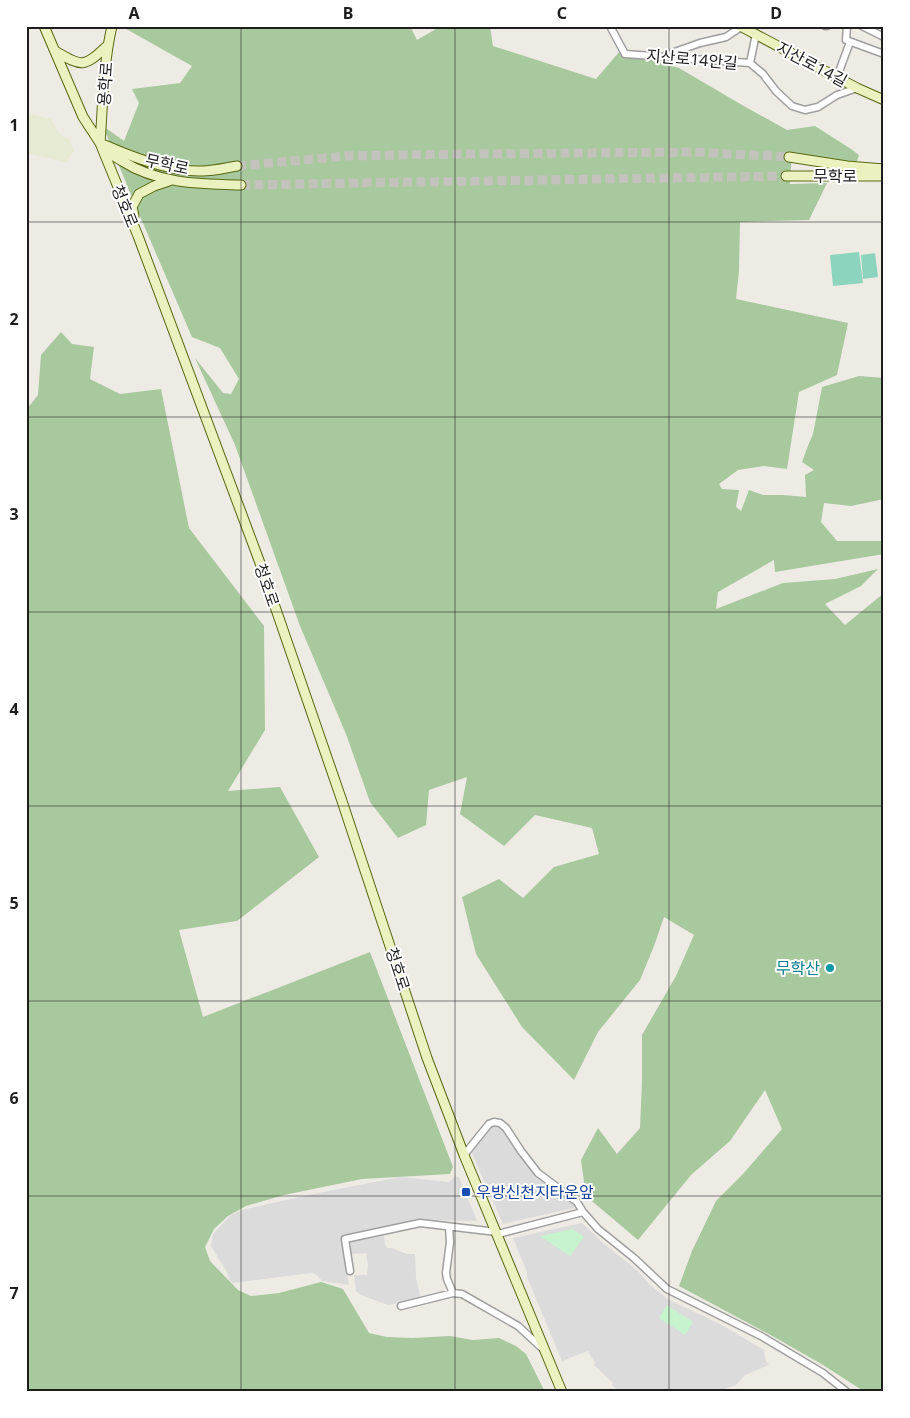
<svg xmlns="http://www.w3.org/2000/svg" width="910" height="1418" viewBox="0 0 910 1418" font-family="'Noto Sans','Noto Sans KR',sans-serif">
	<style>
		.residential { fill: #dcdbdb }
		.farmland { fill: #e7ead2 }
		.forest { fill: #a8c89e }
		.park { fill: #c7f3ce }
		.pitch { fill: #8cd4bd }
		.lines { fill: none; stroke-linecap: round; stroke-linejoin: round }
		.secondary-tunnel { stroke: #c4c2bd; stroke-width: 9; stroke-dasharray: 9 4.5; stroke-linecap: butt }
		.street-casing { stroke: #9f9f9f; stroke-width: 9 }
		.secondary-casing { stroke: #586812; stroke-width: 11 }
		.street { stroke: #fff; stroke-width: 6 }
		.secondary { stroke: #ebf2bf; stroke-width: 9 }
		.grid { fill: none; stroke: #1e1e1e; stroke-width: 1; stroke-opacity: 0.55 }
		.culture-dot { fill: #0f9aa8; stroke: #fff; stroke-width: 2 }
		.transit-dot { fill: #1a4fb4; stroke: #fff; stroke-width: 2 }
		.labels { text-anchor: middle; stroke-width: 4; stroke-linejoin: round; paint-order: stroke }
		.street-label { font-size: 16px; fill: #1e1e1e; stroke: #fff }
		.culture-label { font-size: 16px; fill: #0d838f; stroke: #fff; text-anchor: end }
		.transit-label { font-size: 16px; fill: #164399; stroke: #fff; text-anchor: start }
		.neatline { fill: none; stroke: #1e1e1e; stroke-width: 2 }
		.grid-label { font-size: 16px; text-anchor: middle; font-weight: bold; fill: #1e1e1e }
	</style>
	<rect width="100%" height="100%" fill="#eeebe5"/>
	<path class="residential" d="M495,1125H500L504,1129L536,1175L575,1205L574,1208L503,1224L470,1149L487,1127Z
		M455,1176L459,1177L477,1221L423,1220L342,1235L349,1285L322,1281L317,1275L311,1273L233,1283L229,1279L227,1272L211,1246L213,1234L231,1215L242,1210L313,1194L400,1177L449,1182Z
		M582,1223L603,1243L638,1271L650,1285L669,1300L720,1324L764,1350L766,1361L769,1365L745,1375L735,1386L719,1390L717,1392H619L612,1385L613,1383L594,1365L595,1363L588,1351L562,1361L527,1277V1272L513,1238Z
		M384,1236L385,1245L387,1248H392L407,1254H415L416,1278L421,1299L388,1305L361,1295L356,1291L354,1275H367L368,1266L366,1253L351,1254L348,1242Z"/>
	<path class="farmland" d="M31,114L51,119L58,132L64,137L68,138L74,151L66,162L26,153V121Z"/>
	<path class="forest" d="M121,26H410L417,40L436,29L458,26H490L493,46L596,79L620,51L679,68L742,105L787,130L815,126L851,149L859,155L856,164L839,162L792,152L790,184L827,183L809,220L740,222L739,271L736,299L848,323L837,375L799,392L787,469L764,466L738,470L719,484L722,489L739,490L736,507L741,511L749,490L763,495H783L806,497L805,475L814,470L802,462L809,443L813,434L822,387L859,376L884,378V499L851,506L824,503L821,522L837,541H883L884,554L775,572L774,560L718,592L716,609L783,583L835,579L878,569L861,586L825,604L845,625L884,593V1392H865L823,1365L776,1338L679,1286L692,1251L716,1201L743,1174L782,1129L765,1090L730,1141L691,1175L638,1240L586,1196L581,1160L598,1128L617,1154L640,1128L642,1082V1035L676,976L694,935L664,917L654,946L640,980L598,1032L574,1080L522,1027L476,954L462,897L499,879L523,898L554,867L599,854L592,828L535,815L504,846L460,814L467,777L429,790L426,825L398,838L370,802L346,734L300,626L235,445L195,358L223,393L231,394L239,379L220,348L192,337L133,200L103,126L124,141L139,103L132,89L180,83L192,66Z
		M61,332L72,344L94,347L90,379L120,394L161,389L189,528L264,626L265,730L228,791L280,787L319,857L237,921L179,930L203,1017L370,952L453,1167L450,1174L362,1179L284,1195L246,1206L228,1216L214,1229L205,1247L210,1261L238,1290L251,1296L279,1293L321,1282L343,1289L369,1333L387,1337L413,1338L450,1336L473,1340L499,1338L516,1346L526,1354L545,1392H26V410L38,395L41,355Z"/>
	<path class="park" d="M573,1229L584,1237L570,1256L540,1236Z
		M667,1305L693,1322L685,1335L659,1318Z"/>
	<path class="pitch" d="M859,252L863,283L833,286L830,255Z
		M875,253L878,277L863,279L861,255Z"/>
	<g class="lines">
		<path class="secondary-tunnel" d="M237,166L346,156L462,154L694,152L789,157
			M241,185L786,176"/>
		<g class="street-casing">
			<path id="street" d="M610,26L625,54L750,63L763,74L776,91L792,106L805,110L818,107L837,95L857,88
				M825,26H827
				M847,26L846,40L884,54
				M862,26L884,37
				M666,55L700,43L726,37L741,27
				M750,63L756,34
				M837,77L850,42
				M464,1155L489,1124L494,1122L500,1123L506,1128L521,1151L538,1173L577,1202L583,1212L598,1229L634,1258L667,1289L761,1336L823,1373L847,1392
				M449,1227L450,1242L446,1273L447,1279L453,1293
				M498,1234L583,1212
				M350,1271L345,1239L420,1223L497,1232
				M401,1306L453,1293L462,1294L518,1326L543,1349"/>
		</g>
		<g class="secondary-casing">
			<path id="secondary" d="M44,26L83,117L100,143L138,236L260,563L342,801L427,1058L464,1155L562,1392
				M740,26L857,88L884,100
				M55,51C84,68 84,67 108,45
				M100,143C103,104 103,65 112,26
				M105,145C132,157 172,172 202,171C214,171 225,168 237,166
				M104,147C109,153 115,157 122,161C158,184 200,184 241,185
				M789,157L847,166L884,169
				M786,176H884
				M134,216L132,207L139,194L154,186L169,181"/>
		</g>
		<use href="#street" class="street"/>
		<use href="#secondary" class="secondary"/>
	</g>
	<path class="grid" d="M241,26V1392M455,26V1392M669,26V1392M26,222H884M26,417H884M26,612H884M26,806H884M26,1001H884M26,1196H884"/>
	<circle class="culture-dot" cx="830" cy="968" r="5"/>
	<rect class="transit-dot" x="461" y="1187" width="10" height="10" rx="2.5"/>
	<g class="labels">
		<g class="street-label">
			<text transform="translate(692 59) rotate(5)" y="6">지산로14안길</text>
			<text transform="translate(812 64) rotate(28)" y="6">지산로14길</text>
			<text transform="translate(105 84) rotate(-86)" y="6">용학로</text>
			<text transform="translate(167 164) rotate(12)" y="6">무학로</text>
			<text x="835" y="182">무학로</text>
			<text transform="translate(125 206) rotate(68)" y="6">청호로</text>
			<text transform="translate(267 585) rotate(71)" y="6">청호로</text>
			<text transform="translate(398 969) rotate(72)" y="6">청호로</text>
		</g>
		<g class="culture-label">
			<text x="820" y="974">무학산</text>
		</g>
		<g class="transit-label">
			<text x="476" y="1198">우방신천지타운앞</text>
		</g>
	</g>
	<rect width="910" height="1418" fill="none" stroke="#ffffff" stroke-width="55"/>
	<rect x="28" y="28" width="854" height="1362" class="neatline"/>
	<g class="grid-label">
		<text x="134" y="19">A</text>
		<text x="348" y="19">B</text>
		<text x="562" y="19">C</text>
		<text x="776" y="19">D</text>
		<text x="14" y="131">1</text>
		<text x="14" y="325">2</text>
		<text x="14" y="520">3</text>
		<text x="14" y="715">4</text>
		<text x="14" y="909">5</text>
		<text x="14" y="1104">6</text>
		<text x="14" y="1299">7</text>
	</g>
</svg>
